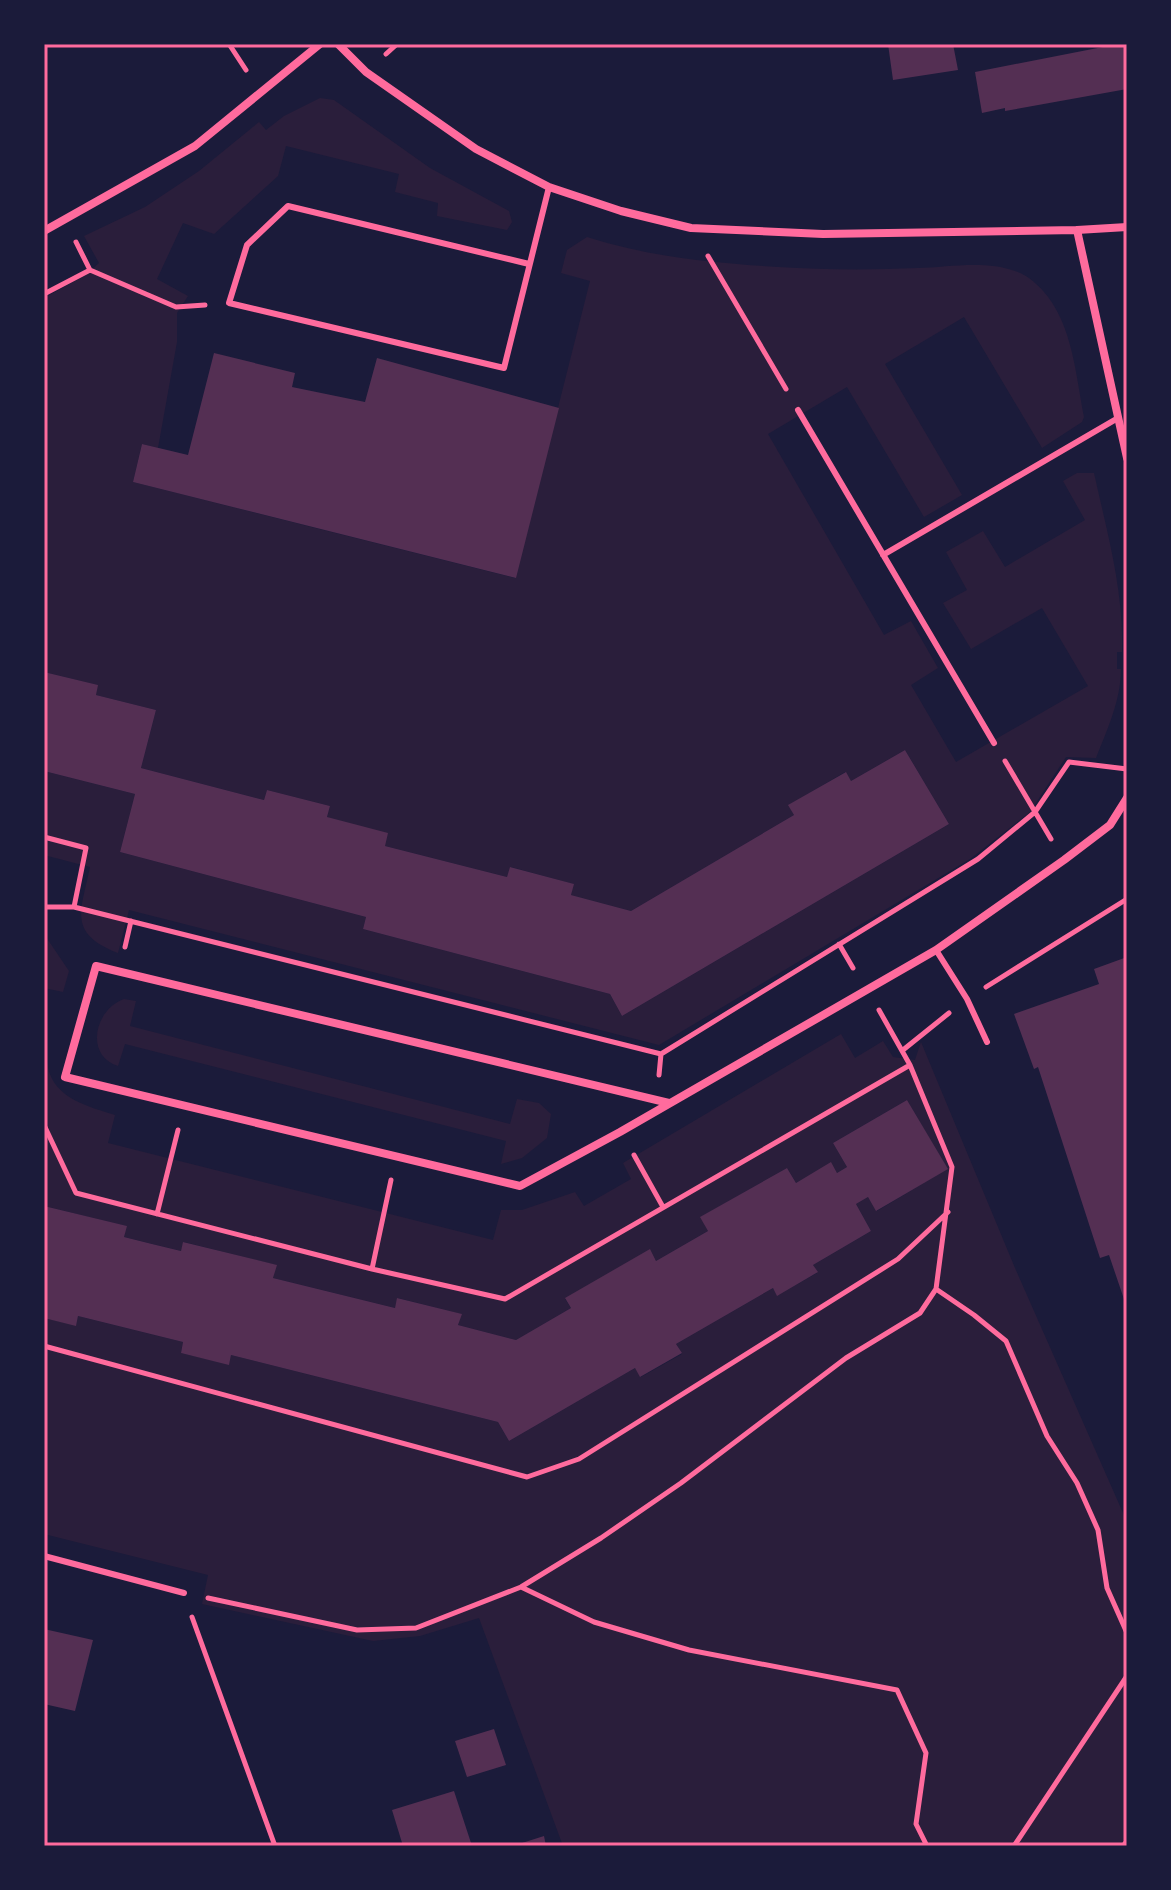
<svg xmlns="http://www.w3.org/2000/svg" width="1171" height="1890" viewBox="0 0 1171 1890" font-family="Quicksand,sans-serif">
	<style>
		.green { fill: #2a1e3b }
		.building { fill: #542f53 }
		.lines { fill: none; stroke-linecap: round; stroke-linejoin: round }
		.path { stroke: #ff6b9d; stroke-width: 5 }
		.service { stroke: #ff6b9d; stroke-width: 6 }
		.minor { stroke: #ff6b9d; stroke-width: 8 }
		.neatline { fill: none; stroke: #ff6b9d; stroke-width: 3 }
	</style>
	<rect width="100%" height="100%" fill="#1b1b3a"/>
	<path class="green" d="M320,98L334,100L430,168L509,211L512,222L507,230L437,216L438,203L395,192L399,174L286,146L278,176L214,234L183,223L157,279L188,296L177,313V342L158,448L142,444L133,482L515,578L590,281L561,273L567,250L587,237C649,257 714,263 778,267C825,270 872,270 918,268C948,267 986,260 1015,271C1021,273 1030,278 1035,283C1072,315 1075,371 1084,417L1082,422L1042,448L964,317L885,364L962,495L924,517L847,387L768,434L884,635L911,621L938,668L911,685L956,762L1088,686L1042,608L971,649L943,603L967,590L946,552L983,531L1005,567L1085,520L1063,481L1077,473H1094C1107,532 1124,591 1122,652H1117V669H1121C1121,700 1107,730 1096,758L1066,757L1030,812L970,859L659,1045L129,910L118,953C67,933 81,911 90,867L44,855V771L135,794L120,852L366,917L363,929L610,994L622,1016L949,824L905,750L851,781L845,772L789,805L794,815L631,911L571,895L573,884L511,867L507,877L385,846L327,817L330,806L267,790L264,800L141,768L156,710L96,695L97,685L44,672V298L86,275L99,263L84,236L145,207L199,171L259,122L266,130L284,116Z
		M44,934L69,971L63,992L44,988Z
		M124,999L136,1001L130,1026L510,1124L517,1099L539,1103L551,1114L547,1138L522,1158L501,1164L506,1141L125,1044L118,1066C84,1055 95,1009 124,999Z
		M841,1034L855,1058L883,1041L893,1057L915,1060L921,1042L1015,1268L1127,1522V1846H563L479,1618L420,1636L373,1641L202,1604L208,1575L44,1534V1318L76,1325L78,1316L183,1342L181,1353L229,1364L231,1355L498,1422L509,1441L635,1368L641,1377L682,1354L676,1344L773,1288L778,1295L817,1273L813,1265L871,1231L856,1204L868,1197L877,1211L947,1169L907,1100L833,1143L847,1167L837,1173L831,1163L796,1183L787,1168L701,1217L708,1231L656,1261L650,1250L565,1299L571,1308L516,1340L458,1325L461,1314L398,1298L395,1308L273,1278L276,1265L184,1242L181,1251L124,1237L126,1226L44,1206V1036C47,1047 46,1057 48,1068C55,1099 90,1107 115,1115L108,1143L493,1240L501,1210H522L575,1192L584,1206L631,1179L623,1163Z"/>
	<path class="building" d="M888,44H953L958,70L893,80Z
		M1118,44H1127V89L1005,111V108L982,113L975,72Z
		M214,353L295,373L292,387L365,402L377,358L559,408L516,578L133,482L142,444L188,455Z
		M44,672L98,685L96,695L156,710L141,768L264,800L267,790L330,806L327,817L388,833L385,846L507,877L510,867L574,884L571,895L631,911L794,815L788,805L846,772L851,781L905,750L949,824L622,1016L610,994L363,929L366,917L120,852L135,794L44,771Z
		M1127,957L1126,1036V1305L1109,1255L1100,1258L1038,1067L1034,1069L1014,1014L1099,984L1094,969Z
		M907,1100L948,1169L876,1211L868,1197L856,1204L871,1231L813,1265L818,1272L777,1296L773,1288L676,1344L682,1353L640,1377L635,1368L509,1441L498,1422L231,1355L229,1365L181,1353L183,1342L78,1316L76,1326L44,1318V1206L127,1226L124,1237L152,1244L181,1251L183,1242L277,1265L273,1278L395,1308L397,1298L462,1314L458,1325L516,1340L571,1308L565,1298L650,1249L656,1261L708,1231L700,1217L787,1168L796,1183L831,1162L837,1173L847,1167L833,1143Z
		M44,1629L93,1640L75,1711L44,1704Z
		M494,1729L506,1765L467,1777L455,1741Z
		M454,1791L472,1846H403L392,1810Z
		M544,1836L546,1846H522V1843Z"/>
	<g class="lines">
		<path class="path" d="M229,44L246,70
			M386,54L397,44
			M76,242L90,270L176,307L205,305
			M708,256L786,389
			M44,294L90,270
			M1005,761L1051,839
			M44,837L86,848L74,907L661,1054
			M46,907H74
			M839,944L853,968
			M125,947L131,921
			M986,987L1127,899
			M903,1050L949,1013
			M659,1075L661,1054L978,859L1035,812L1069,762L1127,769
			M44,1125L76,1193L372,1269L505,1299L910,1065
			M634,1155L663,1207
			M157,1214L178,1130
			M372,1269L391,1180
			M936,1289L974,1315L1006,1341L1047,1436L1077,1483L1098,1530L1107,1588L1127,1633
			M44,1346L527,1477L579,1459L898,1259L948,1212
			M521,1587L594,1622L689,1650L897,1690L926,1753L916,1824L927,1846
			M208,1598L357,1630L416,1628L521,1587L601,1538L681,1483L846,1358L920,1313L936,1289L952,1167L910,1065L879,1010
			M192,1617L275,1846
			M1014,1846L1127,1676
			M1123,1846L1127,1841"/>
		<path class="service" d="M529,264L288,206L247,245L229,303L504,368L549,187
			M798,410L994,743
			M883,555L1118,418
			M936,950L967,999L987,1042
			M44,1556L184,1593"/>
		<path class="minor" d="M338,44L366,72L476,149L549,187L621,211L691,228L823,234L1077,230L1127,227
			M1077,230L1127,458
			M44,231L195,146L320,44
			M669,1103L96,966L65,1077L520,1186L620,1132L936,950L1064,860L1110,825L1127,798"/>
	</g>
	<rect width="1171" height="1890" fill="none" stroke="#1b1b3a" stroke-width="92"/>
	<rect x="46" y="46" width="1079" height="1798" class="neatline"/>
</svg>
